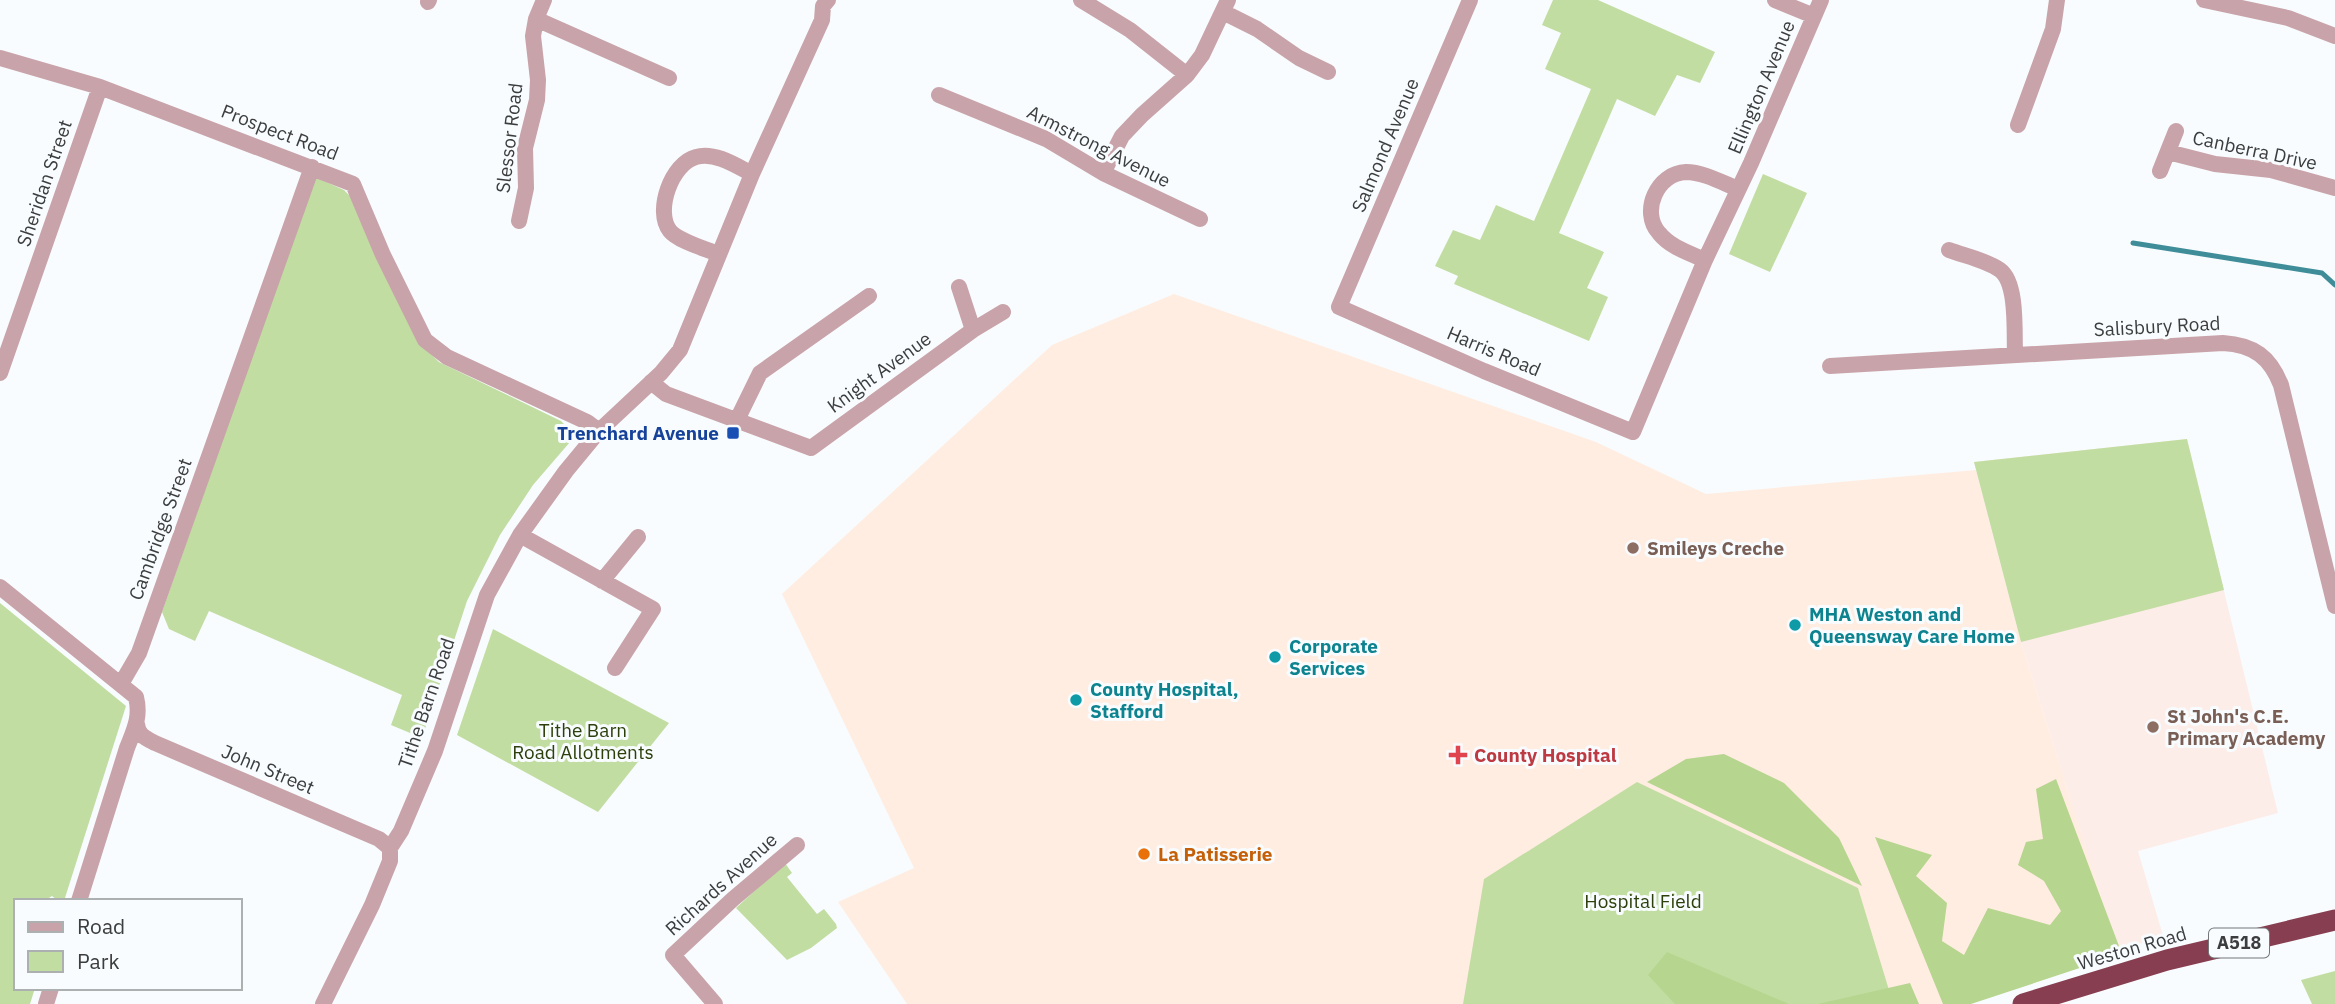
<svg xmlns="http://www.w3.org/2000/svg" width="2335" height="1004" viewBox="0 0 2335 1004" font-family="'IBM Plex Sans',sans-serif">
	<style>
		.education { fill: #fdede8 }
		.medical { fill: #ffede2 }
		.green { fill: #c2dda2 }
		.forest { fill: #b6d58e }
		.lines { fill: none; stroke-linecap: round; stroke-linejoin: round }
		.stream { stroke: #408d9a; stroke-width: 5 }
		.street { stroke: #c9a3aa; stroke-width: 16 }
		.highway { stroke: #873e50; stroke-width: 21 }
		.transit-dot { fill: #1a4fb4; stroke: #f8fcfe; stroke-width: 2.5 }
		.education-dot { fill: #8d6e63; stroke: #f8fcfe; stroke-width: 2.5 }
		.culture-dot { fill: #0f9aa8; stroke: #f8fcfe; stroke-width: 2.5 }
		.health-dot { fill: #e0444e; stroke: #f8fcfe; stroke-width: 2.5 }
		.food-dot { fill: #e8710a; stroke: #f8fcfe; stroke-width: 2.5 }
		.labels { text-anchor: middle; stroke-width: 6; stroke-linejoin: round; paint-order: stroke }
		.shield { fill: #f8fcfe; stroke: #747678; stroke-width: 2 }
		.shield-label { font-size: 18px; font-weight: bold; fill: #3c3d3e }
		.street-label { font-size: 19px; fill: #3c3d3e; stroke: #f8fcfe }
		.transit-label { font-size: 19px; font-weight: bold; fill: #164399; stroke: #f8fcfe; text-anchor: end }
		.education-label { font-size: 19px; font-weight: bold; fill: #785e54; stroke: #f8fcfe; text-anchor: start }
		.culture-label { font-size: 19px; font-weight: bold; fill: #0d838f; stroke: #f8fcfe; text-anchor: start }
		.park-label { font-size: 19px; fill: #2d400c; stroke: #f8fcfe }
		.health-label { font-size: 19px; font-weight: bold; fill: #be3a42; stroke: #f8fcfe; text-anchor: start }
		.food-label { font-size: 19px; font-weight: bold; fill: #c56008; stroke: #f8fcfe; text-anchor: start }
	</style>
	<rect width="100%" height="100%" fill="#f8fcfe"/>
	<path class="education" d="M2187,439L2278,813L2138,851L2164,939L2117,948L2021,642L1974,462Z"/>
	<path class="medical" d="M1174,294L1596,442L1706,494L1976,470L2021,642L2118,950L1957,1004H907L838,902L914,868L782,594L1052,345Z"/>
	<path class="green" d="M1553,0H1598L1715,52L1700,83L1677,75L1655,116L1617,99L1559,233L1604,252L1587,288L1608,297L1589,341L1454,284L1458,276L1435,266L1453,230L1480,240L1496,205L1534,221L1591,89L1545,69L1561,33L1542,25Z
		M1763,174L1807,193L1770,272L1729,254Z
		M315,177L344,190L351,197L422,345L439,362L561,421L569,429L570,442L533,485L500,535L467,601L422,738L391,725L402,695L209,611L195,641L169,629L162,612Z
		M2187,439L2224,590L2021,642L1974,462Z
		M0,603L126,706L64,901H58L52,896L44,901H16V988H35L30,1004H0Z
		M493,629L669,723L598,812L457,735Z
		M1637,782L1858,888L1892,1000L1886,1004H1463L1484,879Z
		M785,863L792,873L787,877L817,914L824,909L836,924L837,928L811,948L787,960L736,908Z
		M2335,971V1004H2312L2301,980Z"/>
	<path class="forest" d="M1724,754L1784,783L1839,838L1862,886L1647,782L1686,759Z
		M2056,779L2122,954L1971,1004H1943L1875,837L1932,855L1916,876L1947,903L1942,941L1964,955L1988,908L2050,925L2061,911L2044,881L2018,865L2026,842L2043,839L2036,789Z
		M1667,952L1789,1004H1675L1648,975Z
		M1910,983L1919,1004H1818Z"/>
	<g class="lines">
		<path class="stream" d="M2133,243L2322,273L2335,285"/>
		<path class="street" d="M1081,0L1130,30L1187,75
			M1470,0L1339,307L1484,371L1633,432L1705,260L1751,163L1821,0
			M1775,0L1814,16
			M2204,0L2288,18L2335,36
			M428,2L429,0
			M1223,12L1257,29L1299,58L1328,72
			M536,19L669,78
			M0,58L100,87L353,184L383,255L425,340L447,357L587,422L599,431
			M939,95L1046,139L1103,173L1200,219
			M2018,125L2053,29L2057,0
			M2168,152L2215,164L2271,170L2335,188
			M2160,171L2176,131
			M1103,173L1122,136L1142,115L1187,75L1202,55L1228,0
			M519,221L526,188L525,148L537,100L538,80L533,36L536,19L544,0
			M1949,250C1965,256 1986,260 2000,270C2018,283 2014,334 2015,355
			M718,254C706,249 678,241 670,231C654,211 672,163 696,157C714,151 737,166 752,174
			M1705,260C1689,253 1670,247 1659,233C1640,212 1657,173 1686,172C1703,172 1723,183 1738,189
			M973,330L1003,312
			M1830,366L2223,343C2254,345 2270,357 2281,385L2335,606
			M0,373L100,87
			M651,382L666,394L811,448L973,330L959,287
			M737,420L760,373L869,296
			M520,535L653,609L615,668
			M602,581L638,537
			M0,587L136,697C141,717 134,730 127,748L79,901
			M121,684L139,653L312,167
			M137,724C138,735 145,738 155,743L379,839L390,848
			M46,1004L51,988
			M323,1004L372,905L390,861V848L401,831L435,751L487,595L520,535L566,471L599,431L661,373L680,350L752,174L822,20L823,6L828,0
			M715,1004L673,955L733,899L797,845"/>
		<path class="highway" d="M2023,1004L2167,960L2335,920"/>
	</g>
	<rect class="transit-dot" x="726" y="426" width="14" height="14" rx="3.5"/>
	<g class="education-dot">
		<circle cx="1633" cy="548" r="7"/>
		<circle cx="2153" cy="727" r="7"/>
	</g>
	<g class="culture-dot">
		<circle cx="1795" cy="625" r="7"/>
		<circle cx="1275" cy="657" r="7"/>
		<circle cx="1076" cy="700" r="7"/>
	</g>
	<path class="health-dot" d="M1454.5 744.5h7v7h7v7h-7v7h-7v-7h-7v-7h7z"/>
	<circle class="food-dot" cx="1144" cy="854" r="7"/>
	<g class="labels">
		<rect class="shield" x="2209" y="928.5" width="60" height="29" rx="5"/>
		<g class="shield-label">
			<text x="2239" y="949">A518</text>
		</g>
		<g class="street-label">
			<text transform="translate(1761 87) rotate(-67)" y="7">Ellington Avenue</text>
			<text transform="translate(280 132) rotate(21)" y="7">Prospect Road</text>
			<text transform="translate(509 138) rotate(-83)" y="7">Slessor Road</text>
			<text transform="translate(1385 145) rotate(-67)" y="7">Salmond Avenue</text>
			<text transform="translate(1099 146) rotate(27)" y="7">Armstrong Avenue</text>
			<text transform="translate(2255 150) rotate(12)" y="7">Canberra Drive</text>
			<text transform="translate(44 183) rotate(-71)" y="7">Sheridan Street</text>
			<text transform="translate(2157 326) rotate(-3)" y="7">Salisbury Road</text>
			<text transform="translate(1494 351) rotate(23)" y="7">Harris Road</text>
			<text transform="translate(879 372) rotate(-36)" y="7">Knight Avenue</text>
			<text transform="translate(160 529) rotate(-70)" y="7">Cambridge Street</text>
			<text transform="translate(426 703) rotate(-71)" y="7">Tithe Barn Road</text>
			<text transform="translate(268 769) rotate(23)" y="7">John Street</text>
			<text transform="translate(721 884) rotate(-42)" y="7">Richards Avenue</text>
			<text transform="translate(2132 948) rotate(-16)" y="7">Weston Road</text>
		</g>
		<g class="transit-label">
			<text x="719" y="440">Trenchard Avenue</text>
		</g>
		<g class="education-label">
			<text x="1647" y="555">Smileys Creche</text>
			<text x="2167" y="723">St John's C.E.<tspan x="2167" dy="22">Primary Academy</tspan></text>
		</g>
		<g class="culture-label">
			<text x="1809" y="621">MHA Weston and<tspan x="1809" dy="22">Queensway Care Home</tspan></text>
			<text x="1289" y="653">Corporate<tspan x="1289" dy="22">Services</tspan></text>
			<text x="1090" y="696">County Hospital,<tspan x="1090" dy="22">Stafford</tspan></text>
		</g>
		<g class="park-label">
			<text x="583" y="737">Tithe Barn<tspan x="583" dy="22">Road Allotments</tspan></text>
			<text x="1643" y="908">Hospital Field</text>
		</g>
		<g class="health-label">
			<text x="1474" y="762">County Hospital</text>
		</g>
		<g class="food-label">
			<text x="1158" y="861">La Patisserie</text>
		</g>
	</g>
	<rect x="14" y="899" width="228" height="91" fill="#f8fcfe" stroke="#adb0b1" stroke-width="2"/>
	<rect x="28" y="922" width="35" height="10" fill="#c9a3aa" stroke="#adb0b1" stroke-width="2"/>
	<text x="77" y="934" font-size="21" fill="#3c3d3e">Road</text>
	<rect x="28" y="951" width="35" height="21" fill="#c2dda2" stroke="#adb0b1" stroke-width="2"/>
	<text x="77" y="969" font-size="21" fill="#3c3d3e">Park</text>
</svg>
